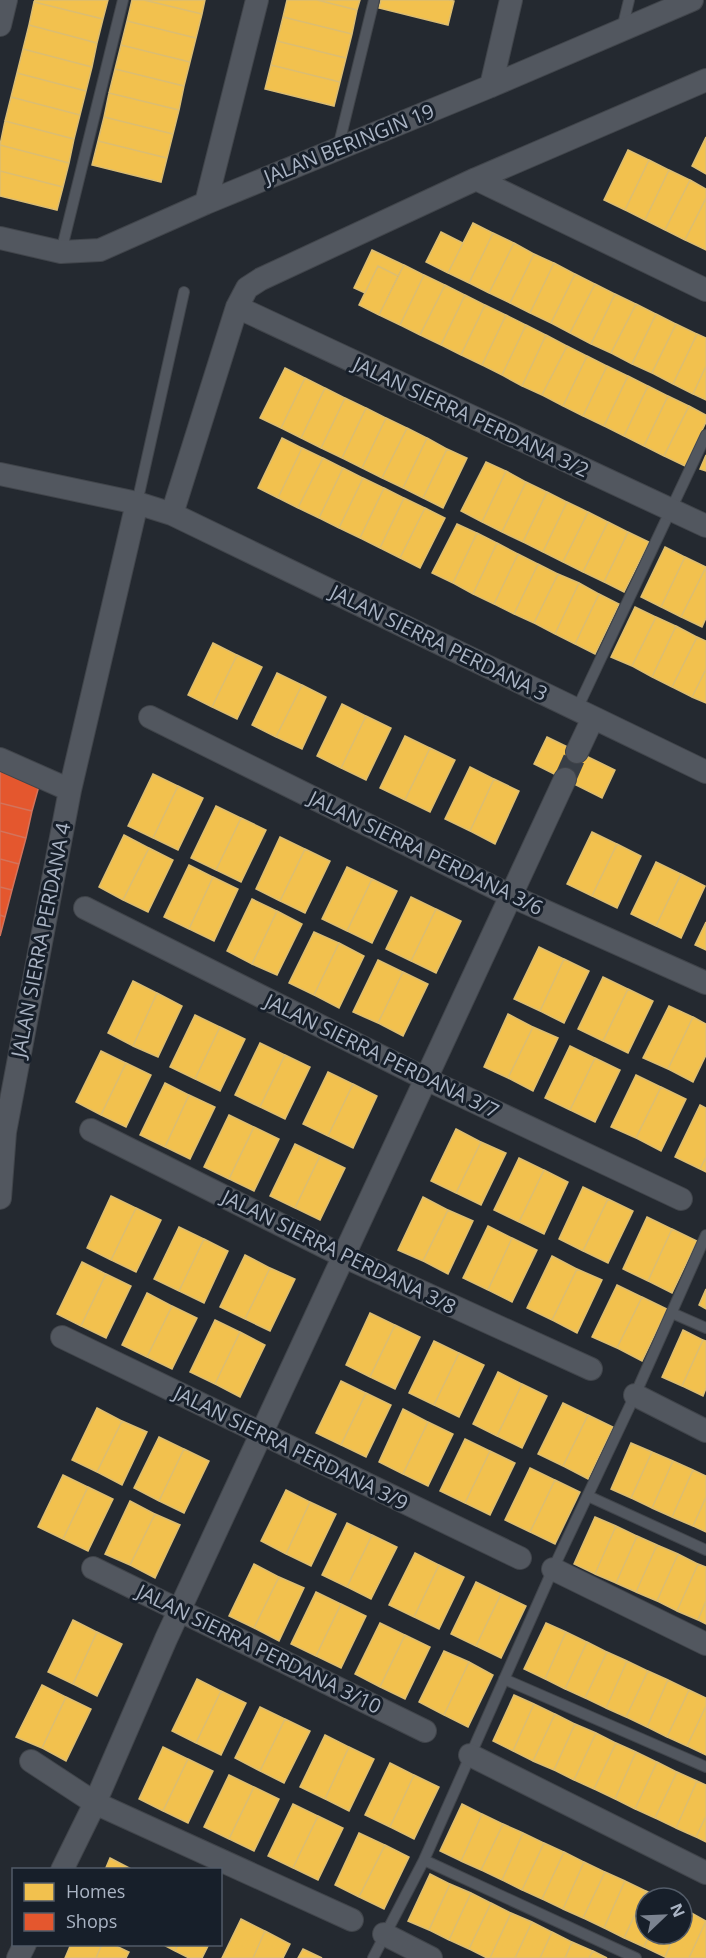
<svg xmlns="http://www.w3.org/2000/svg" width="706" height="1958" viewBox="0 0 706 1958" font-family="'Open Sans',sans-serif">
	<style>
		.homes { fill: #f2c14e; stroke: #dcbd71; stroke-width: 1.5 }
		.shops { fill: #e4572e; stroke: #d3735b; stroke-width: 1.5 }
		.lines { fill: none; stroke-linecap: round; stroke-linejoin: round }
		.minor-tunnel { stroke: #383e46; stroke-width: 22; stroke-dasharray: 22 11; stroke-linecap: butt }
		.service-casing { stroke: #41454b; stroke-width: 12 }
		.minor-casing { stroke: #41454b; stroke-width: 24 }
		.service { stroke: #52575f; stroke-width: 10 }
		.minor { stroke: #52575f; stroke-width: 22 }
		.labels { text-anchor: middle; stroke-width: 6; stroke-linejoin: round; paint-order: stroke }
		.street-label { font-size: 20px; fill: #aab4c4; stroke: #171f2a }
	</style>
	<rect width="100%" height="100%" fill="#242930"/>
	<path class="homes" d="M35,0H108L103,19L34,2Z
		M132,0H144L202,14L196,38L127,21Z
		M144,0H205L202,14Z
		M287,0H317L357,10L352,34L283,17Z
		M317,0H360L357,10Z
		M381,0H449L454,1L448,25L379,8Z
		M34,2L103,19L97,43L29,25Z
		M283,17L352,34L346,58L277,41Z
		M127,21L196,38L190,62L121,45Z
		M29,25L97,43L92,67L23,49Z
		M277,41L346,58L340,82L271,65Z
		M121,45L190,62L184,86L115,69Z
		M23,49L92,67L86,91L17,73Z
		M271,65L340,82L334,106L265,89Z
		M115,69L184,86L179,110L109,93Z
		M17,73L86,91L80,115L11,97Z
		M109,93L179,110L173,134L104,117Z
		M11,97L80,115L74,139L5,121Z
		M104,117L173,134L167,158L98,141Z
		M5,121L74,139L69,163L0,145Z
		M706,137V174L692,166Z
		M98,141L167,158L161,182L92,165Z
		M0,145L69,163L63,187L0,171Z
		M628,150L649,160L625,210L604,200Z
		M649,160L669,170L645,220L625,210Z
		M669,170L690,180L665,230L645,220Z
		M0,171L63,187L57,210L0,196Z
		M690,180L706,189V198L685,240L665,230Z
		M706,198V250L685,240Z
		M473,223L493,233L469,283L448,273Z
		M441,232L463,243L448,273L426,262Z
		M493,233L514,243L489,293L469,283Z
		M514,243L534,254L510,303L489,293Z
		M372,250L404,265L398,276L378,266L365,293L354,288Z
		M534,254L554,263L530,313L510,303Z
		M554,263L575,274L551,323L530,313Z
		M404,265L424,275L400,325L379,315Z
		M378,266L398,276L379,315L359,305Z
		M575,274L595,284L570,333L551,323Z
		M424,275L445,285L420,335L400,325Z
		M595,284L615,294L591,344L570,333Z
		M445,285L465,295L441,345L420,335Z
		M615,294L636,304L611,353L591,344Z
		M465,295L485,305L461,355L441,345Z
		M636,304L656,314L632,364L611,353Z
		M485,305L506,315L482,365L461,355Z
		M656,314L676,324L652,373L632,364Z
		M506,315L526,325L502,375L482,365Z
		M676,324L697,334L673,384L652,373Z
		M526,325L546,335L522,386L502,375Z
		M697,334L706,338V366L693,394L673,384Z
		M546,335L567,346L542,395L522,386Z
		M567,346L587,356L563,406L542,395Z
		M587,356L607,366L583,416L563,406Z
		M607,366L628,376L604,426L583,416Z
		M706,366V400L693,394Z
		M285,368L305,378L281,428L260,418Z
		M628,376L648,386L624,436L604,426Z
		M305,378L325,388L301,438L281,428Z
		M648,386L668,396L644,446L624,436Z
		M325,388L345,398L321,448L301,438Z
		M668,396L689,406L664,456L644,446Z
		M345,398L366,408L342,458L321,448Z
		M689,406L706,415V422L685,466L664,456Z
		M366,408L386,418L362,468L342,458Z
		M386,418L407,428L382,478L362,468Z
		M407,428L427,438L403,488L382,478Z
		M282,438L302,448L278,498L258,488Z
		M427,438L447,449L423,498L403,488Z
		M302,448L323,458L298,508L278,498Z
		M447,449L467,458L443,508L423,498Z
		M706,455V471L700,469Z
		M323,458L343,468L319,518L298,508Z
		M486,462L506,471L482,522L461,511Z
		M343,468L363,478L339,528L319,518Z
		M506,471L526,482L502,532L482,522Z
		M363,478L384,488L360,538L339,528Z
		M526,482L547,492L523,542L502,532Z
		M384,488L404,498L380,548L360,538Z
		M547,492L567,502L543,552L523,542Z
		M404,498L425,508L400,558L380,548Z
		M567,502L588,512L563,562L543,552Z
		M425,508L445,518L420,568L400,558Z
		M588,512L608,522L583,572L563,562Z
		M608,522L628,532L604,582L583,572Z
		M457,524L477,533L453,583L432,573Z
		M628,532L649,542L624,592L604,582Z
		M477,533L497,543L473,594L453,583Z
		M497,543L518,554L494,604L473,594Z
		M665,547L685,557L661,607L641,597Z
		M518,554L538,564L514,614L494,604Z
		M685,557L706,567L681,617L661,607Z
		M538,564L558,574L534,623L514,614Z
		M706,567V618L702,627L681,617Z
		M558,574L579,583L555,634L534,623Z
		M579,583L599,594L575,644L555,634Z
		M599,594L619,604L595,654L575,644Z
		M635,607L656,617L632,666L611,657Z
		M656,617L676,626L652,677L632,666Z
		M676,626L697,637L672,687L652,677Z
		M697,637L706,641V669L692,697L672,687Z
		M213,643L237,655L212,707L188,695Z
		M237,655L262,667L237,719L212,707Z
		M706,669V703L692,697Z
		M277,673L302,685L276,737L252,725Z
		M302,685L326,697L302,749L276,737Z
		M342,704L366,716L341,768L317,756Z
		M366,716L391,728L366,780L341,768Z
		M405,736L430,748L405,800L380,788Z
		M547,737L615,770L602,798L534,764Z
		M430,748L455,760L430,812L405,800Z
		M470,767L494,779L470,831L445,819Z
		M153,774L178,786L153,838L128,826Z
		M494,779L519,791L495,844L470,831Z
		M178,786L203,798L178,850L153,838Z
		M216,806L241,818L216,870L191,858Z
		M241,818L266,830L241,882L216,870Z
		M592,832L617,844L592,896L567,884Z
		M124,835L149,848L123,900L99,887Z
		M280,837L305,849L280,901L256,889Z
		M617,844L641,856L617,908L592,896Z
		M149,848L173,860L148,912L123,900Z
		M305,849L330,861L305,913L280,901Z
		M656,862L681,874L656,926L631,914Z
		M189,865L213,877L189,929L164,917Z
		M347,867L372,879L347,931L322,919Z
		M681,874L705,886L681,938L656,926Z
		M213,877L238,889L214,941L189,929Z
		M372,879L397,891L372,943L347,931Z
		M411,897L436,909L411,961L386,949Z
		M252,899L277,911L252,964L227,951Z
		M436,909L461,921L436,973L411,961Z
		M277,911L302,924L277,975L252,964Z
		M706,922V950L695,945Z
		M314,932L339,943L314,995L289,983Z
		M339,943L364,956L339,1008L314,995Z
		M539,947L564,959L540,1011L514,999Z
		M564,959L589,971L564,1023L540,1011Z
		M378,960L403,972L378,1023L353,1012Z
		M403,972L428,984L403,1036L378,1023Z
		M603,977L628,989L603,1041L578,1029Z
		M133,981L157,993L133,1046L108,1033Z
		M628,989L653,1001L628,1053L603,1041Z
		M157,993L182,1006L158,1057L133,1046Z
		M669,1006L693,1017L668,1069L643,1058Z
		M508,1014L533,1027L508,1078L484,1067Z
		M195,1015L220,1027L195,1079L170,1067Z
		M693,1017L706,1024V1055L693,1082L668,1069Z
		M220,1027L245,1039L220,1091L195,1079Z
		M533,1027L558,1038L533,1091L508,1078Z
		M260,1043L285,1055L260,1107L235,1095Z
		M570,1046L595,1058L570,1110L545,1098Z
		M101,1051L126,1063L101,1115L76,1102Z
		M285,1055L310,1067L285,1119L260,1107Z
		M595,1058L620,1070L595,1122L570,1110Z
		M126,1063L151,1075L126,1127L101,1115Z
		M328,1072L353,1084L328,1136L303,1124Z
		M636,1075L661,1087L636,1138L611,1127Z
		M165,1083L189,1095L165,1147L140,1135Z
		M353,1084L377,1096L353,1148L328,1136Z
		M661,1087L686,1099L661,1151L636,1138Z
		M189,1095L215,1107L190,1159L165,1147Z
		M700,1105L706,1108V1157L700,1169L675,1157Z
		M229,1115L254,1127L229,1179L204,1167Z
		M254,1127L279,1139L254,1191L229,1179Z
		M456,1129L481,1142L456,1193L431,1181Z
		M481,1142L506,1153L481,1205L456,1193Z
		M295,1144L320,1156L295,1208L270,1196Z
		M320,1156L345,1168L320,1220L295,1208Z
		M706,1157V1172L700,1169Z
		M519,1158L544,1170L519,1222L494,1210Z
		M544,1170L568,1182L544,1234L519,1222Z
		M583,1187L608,1199L583,1251L559,1239Z
		M111,1196L136,1208L111,1260L87,1248Z
		M423,1197L448,1210L423,1261L398,1250Z
		M608,1199L633,1211L608,1263L583,1251Z
		M136,1208L161,1220L136,1272L111,1260Z
		M448,1210L473,1221L448,1274L423,1261Z
		M647,1217L672,1229L648,1281L623,1269Z
		M488,1226L512,1238L488,1290L463,1278Z
		M179,1227L204,1239L179,1291L154,1279Z
		M672,1229L697,1241L672,1293L648,1281Z
		M512,1238L537,1250L512,1302L488,1290Z
		M204,1239L228,1251L204,1303L179,1291Z
		M245,1255L270,1268L245,1319L220,1307Z
		M552,1256L577,1269L552,1320L527,1308Z
		M82,1262L106,1274L81,1326L57,1314Z
		M270,1268L295,1279L270,1331L245,1319Z
		M577,1269L602,1280L577,1333L552,1320Z
		M106,1274L131,1286L106,1338L81,1326Z
		M617,1285L642,1297L617,1348L592,1337Z
		M706,1289V1309L699,1305Z
		M147,1293L172,1306L147,1357L122,1345Z
		M642,1297L667,1309L642,1361L617,1348Z
		M172,1306L197,1318L172,1369L147,1357Z
		M370,1313L395,1325L370,1377L346,1365Z
		M215,1320L240,1332L215,1384L190,1372Z
		M395,1325L420,1337L395,1389L370,1377Z
		M683,1330L703,1340L682,1386L662,1377Z
		M240,1332L265,1345L240,1397L215,1384Z
		M703,1340L706,1341V1388L703,1396L682,1386Z
		M434,1341L459,1353L434,1405L409,1393Z
		M459,1353L484,1365L459,1417L434,1405Z
		M498,1372L522,1384L497,1436L473,1424Z
		M341,1381L366,1393L341,1445L316,1433Z
		M522,1384L547,1396L522,1448L497,1436Z
		M366,1393L391,1405L366,1457L341,1445Z
		M563,1403L588,1415L563,1466L538,1454Z
		M97,1408L122,1421L97,1472L72,1460Z
		M403,1409L428,1422L403,1474L379,1462Z
		M588,1415L613,1427L588,1479L563,1466Z
		M122,1421L147,1432L122,1485L97,1472Z
		M428,1422L453,1434L428,1486L403,1474Z
		M159,1437L184,1449L159,1501L134,1488Z
		M465,1439L490,1451L465,1503L440,1491Z
		M631,1443L652,1452L631,1498L611,1489Z
		M184,1449L209,1461L184,1513L159,1501Z
		M490,1451L515,1463L490,1515L465,1503Z
		M652,1452L673,1461L652,1508L631,1498Z
		M673,1461L693,1470L672,1517L652,1508Z
		M530,1468L555,1480L530,1532L505,1520Z
		M693,1470L706,1476V1497L693,1526L672,1517Z
		M63,1475L88,1487L63,1539L38,1527Z
		M555,1480L580,1492L555,1544L530,1532Z
		M88,1487L113,1499L88,1551L63,1539Z
		M286,1490L310,1502L286,1554L261,1541Z
		M706,1497V1532L693,1526Z
		M130,1501L155,1514L130,1565L105,1554Z
		M310,1502L336,1514L311,1566L286,1554Z
		M155,1514L180,1525L155,1578L130,1565Z
		M595,1517L616,1526L595,1574L574,1564Z
		M347,1523L372,1535L347,1587L322,1575Z
		M616,1526L637,1536L616,1583L595,1574Z
		M372,1535L397,1547L371,1599L347,1587Z
		M637,1536L657,1545L636,1592L616,1583Z
		M657,1545L678,1554L657,1601L636,1592Z
		M415,1553L439,1565L414,1617L389,1605Z
		M678,1554L698,1564L677,1611L657,1601Z
		M254,1564L279,1577L254,1628L229,1616Z
		M698,1564L706,1567V1601L698,1620L677,1611Z
		M439,1565L464,1577L439,1629L414,1617Z
		M279,1577L304,1588L279,1641L254,1628Z
		M476,1582L501,1594L476,1646L451,1634Z
		M316,1592L341,1604L316,1656L291,1644Z
		M501,1594L526,1606L501,1658L476,1646Z
		M706,1601V1624L698,1620Z
		M341,1604L366,1616L341,1668L316,1656Z
		M73,1620L97,1632L73,1684L48,1672Z
		M380,1623L405,1635L380,1687L355,1674Z
		M546,1623L566,1632L545,1679L524,1669Z
		M97,1632L122,1644L97,1696L73,1684Z
		M566,1632L587,1642L565,1689L545,1679Z
		M405,1635L430,1647L405,1699L380,1687Z
		M587,1642L607,1652L585,1698L565,1689Z
		M444,1651L469,1662L444,1715L419,1702Z
		M607,1652L627,1661L606,1708L585,1698Z
		M627,1661L648,1671L626,1717L606,1708Z
		M469,1662L493,1675L468,1727L444,1715Z
		M648,1671L668,1680L647,1727L626,1717Z
		M197,1679L221,1691L196,1743L172,1731Z
		M668,1680L689,1690L667,1737L647,1727Z
		M42,1685L66,1697L42,1748L16,1737Z
		M689,1690L706,1698V1706L687,1746L667,1737Z
		M221,1691L246,1703L221,1755L196,1743Z
		M514,1695L534,1704L513,1751L493,1741Z
		M66,1697L91,1709L66,1761L42,1748Z
		M534,1704L555,1714L533,1761L513,1751Z
		M706,1706V1755L687,1746Z
		M260,1707L285,1719L260,1771L235,1758Z
		M555,1714L575,1724L554,1770L533,1761Z
		M285,1719L310,1731L284,1783L260,1771Z
		M575,1724L596,1733L574,1780L554,1770Z
		M596,1733L616,1743L594,1789L574,1780Z
		M325,1735L349,1747L325,1799L300,1787Z
		M616,1743L636,1752L615,1799L594,1789Z
		M163,1747L188,1759L163,1811L139,1799Z
		M349,1747L374,1759L349,1811L325,1799Z
		M636,1752L657,1762L635,1809L615,1799Z
		M188,1759L213,1771L188,1823L163,1811Z
		M657,1762L677,1772L655,1818L635,1809Z
		M390,1763L414,1775L390,1827L365,1815Z
		M677,1772L697,1781L676,1828L655,1818Z
		M229,1775L254,1787L229,1839L204,1827Z
		M414,1775L439,1787L414,1839L390,1827Z
		M697,1781L706,1785V1816L696,1837L676,1828Z
		M254,1787L279,1799L254,1851L229,1839Z
		M293,1804L318,1816L293,1868L268,1856Z
		M462,1804L482,1814L461,1861L440,1851Z
		M482,1814L503,1824L481,1870L461,1861Z
		M318,1816L343,1828L318,1880L293,1868Z
		M706,1816V1842L696,1837Z
		M503,1824L523,1833L502,1880L481,1870Z
		M359,1833L385,1845L359,1897L335,1885Z
		M523,1833L544,1843L522,1890L502,1880Z
		M544,1843L564,1852L542,1899L522,1890Z
		M385,1845L409,1857L384,1909L359,1897Z
		M564,1852L584,1862L563,1909L542,1899Z
		M110,1858L133,1870H105Z
		M584,1862L605,1872L583,1918L563,1909Z
		M605,1872L625,1881L604,1928L583,1918Z
		M430,1874L450,1884L429,1930L408,1921Z
		M625,1881L646,1891L624,1938L604,1928Z
		M450,1884L471,1893L449,1940L429,1930Z
		M646,1891L660,1898H646V1934H650L644,1947L624,1938Z
		M471,1893L491,1903L469,1949L449,1940Z
		M491,1903L511,1913L490,1958H487L469,1949Z
		M686,1910L706,1921L689,1958H667L665,1957L675,1934H682V1920Z
		M511,1913L532,1922L515,1958H490Z
		M241,1919L265,1931L253,1958H222Z
		M706,1921V1958H689Z
		M532,1922L552,1932L540,1958H515Z
		M265,1931L290,1944L283,1958H253Z
		M552,1932L572,1942L565,1958H540Z
		M650,1934H675L665,1957L644,1947Z
		M572,1942L593,1951L589,1958H565Z
		M71,1944H102L96,1958H65Z
		M102,1944H112L129,1952L126,1958H96Z
		M162,1944H178L175,1951Z
		M178,1944H209L202,1958H189L175,1951Z
		M303,1949L322,1958H298Z
		M593,1951L607,1958H589Z"/>
	<path class="shops" d="M0,769L39,786L32,811L0,803Z
		M0,803L32,811L26,838L0,831Z
		M0,831L26,838L19,864L0,859Z
		M0,859L19,864L12,890L0,887Z
		M0,887L12,890L5,917L0,915Z
		M0,915L5,917L0,936Z"/>
	<g class="lines">
		<path class="minor-tunnel" d="M565,779L577,752"/>
		<g class="service-casing">
			<path id="service" d="M622,29L629,0
				M338,148L374,0
				M61,252L123,0
				M137,503L184,292
				M577,709L706,435
				M672,1313L706,1328
				M588,1496L706,1550
				M504,1679L706,1767
				M424,1860L636,1958
				M373,1958L424,1860L553,1569L635,1395L706,1235"/>
		</g>
		<g class="minor-casing">
			<path id="minor" d="M0,25L6,0
				M491,86L511,0
				M476,179L706,290
				M206,203L257,0
				M0,238L61,252L100,250L206,203L491,86L692,0
				M237,307L706,526
				M0,474L137,503L172,514L706,772
				M172,514L237,307L247,288L261,279L476,179L706,80
				M150,717L511,896L706,983
				M577,752L593,718
				M0,759L70,790
				M85,908L426,1079L681,1199
				M91,1130L343,1256L591,1369
				M0,1198L5,1132L70,790L137,503
				M62,1337L520,1558
				M635,1395L706,1431
				M93,1568L425,1731
				M553,1569L706,1644
				M470,1755L706,1873
				M31,1761L95,1803L352,1920
				M62,1870L95,1803L166,1639L565,779
				M384,1934L431,1958
				M18,1958L25,1944"/>
		</g>
		<use href="#service" class="service"/>
		<use href="#minor" class="minor"/>
	</g>
	<g class="labels">
		<g class="street-label">
			<text transform="translate(349 144) rotate(-22)" y="7">JALAN BERINGIN 19</text>
			<text transform="translate(471 417) rotate(25)" y="7">JALAN SIERRA PERDANA 3/2</text>
			<text transform="translate(439 643) rotate(26)" y="7">JALAN SIERRA PERDANA 3</text>
			<text transform="translate(426 853) rotate(26)" y="7">JALAN SIERRA PERDANA 3/6</text>
			<text transform="translate(41 940) rotate(-79)" y="7">JALAN SIERRA PERDANA 4</text>
			<text transform="translate(382 1056) rotate(26)" y="7">JALAN SIERRA PERDANA 3/7</text>
			<text transform="translate(339 1252) rotate(26)" y="7">JALAN SIERRA PERDANA 3/8</text>
			<text transform="translate(291 1448) rotate(26)" y="7">JALAN SIERRA PERDANA 3/9</text>
			<text transform="translate(259 1649) rotate(26)" y="7">JALAN SIERRA PERDANA 3/10</text>
		</g>
	</g>
	<rect x="12" y="1868" width="210" height="78" fill="#171f2a" stroke="#525b68" stroke-width="1.5"/>
	<rect x="24" y="1883" width="30" height="18" fill="#f2c14e" stroke="#525b68" stroke-width="1.5"/>
	<text x="66" y="1898" font-size="18" fill="#aab4c4">Homes</text>
	<rect x="24" y="1913" width="30" height="18" fill="#e4572e" stroke="#525b68" stroke-width="1.5"/>
	<text x="66" y="1928" font-size="18" fill="#aab4c4">Shops</text>
	<g transform="translate(664 1916) rotate(67)"><circle r="28" fill="#171f2a" stroke="#525b68" stroke-width="1.5"/>
	<path d="M0-4.5L10 22L0 15L-10 22Z" fill="#7b8390"/>
	<text y="-9" font-size="16" font-weight="bold" text-anchor="middle" fill="#aab4c4">N</text>
	</g>
</svg>
